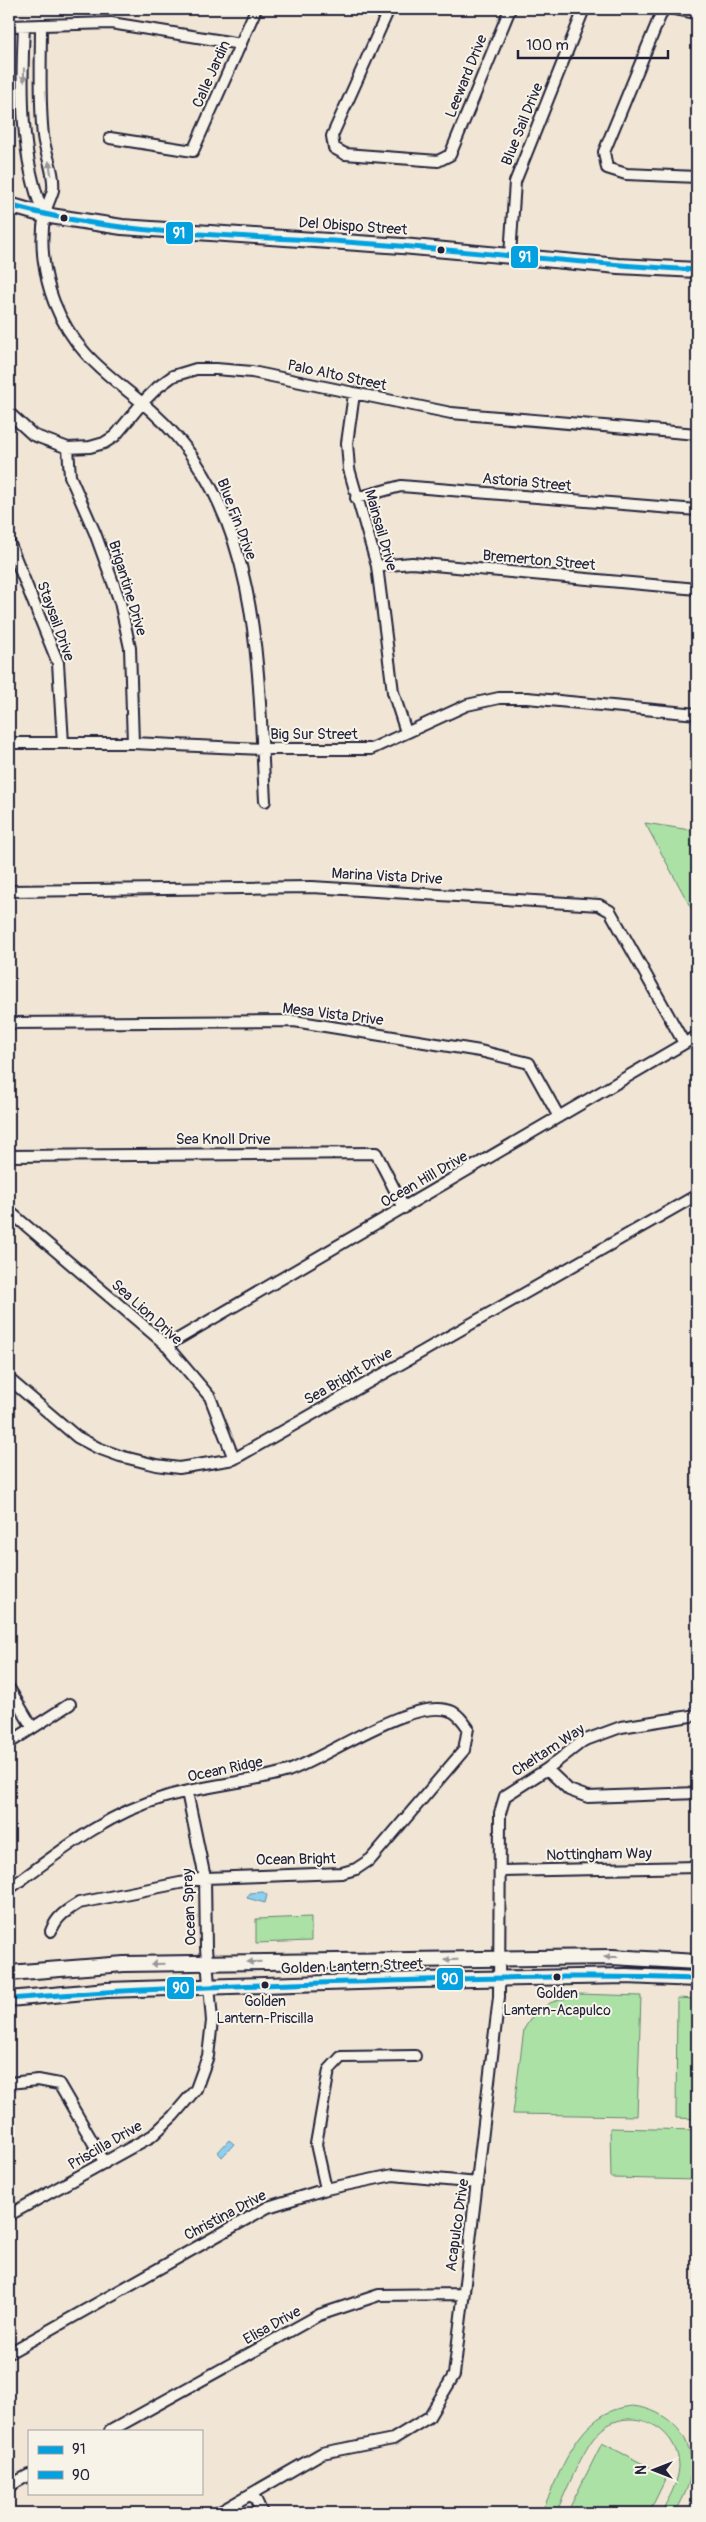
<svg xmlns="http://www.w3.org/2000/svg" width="706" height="2522" viewBox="0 0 706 2522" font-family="Pangolin,sans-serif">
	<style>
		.green { fill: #abe1a4; stroke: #668270 }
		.water { fill: #8dcfee; stroke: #628aa6 }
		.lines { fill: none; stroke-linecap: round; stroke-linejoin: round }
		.minor-casing { stroke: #22223b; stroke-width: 14 }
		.major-casing { stroke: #22223b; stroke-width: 18 }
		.minor { stroke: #f7f3e8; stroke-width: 10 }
		.major { stroke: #f7f3e8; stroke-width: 14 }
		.bus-1-casing { stroke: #f7f3e8; stroke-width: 9 }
		.bus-2-casing { stroke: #f7f3e8; stroke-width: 9 }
		.bus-1 { stroke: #03a1e0; stroke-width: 5 }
		.bus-2 { stroke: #03a1e0; stroke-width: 5 }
		.oneway { fill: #97959a }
		.bus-dot { fill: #22223b; stroke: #f7f3e8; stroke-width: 2 }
		.labels { text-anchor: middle; stroke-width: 4; stroke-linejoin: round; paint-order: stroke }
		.bus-label { font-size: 14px; fill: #22223b; stroke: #f7f3e8 }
		.street-label { font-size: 15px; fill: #22223b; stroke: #f7f3e8 }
		.line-badge { stroke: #f7f3e8; stroke-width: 2 }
		.badge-label { font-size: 14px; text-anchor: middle; font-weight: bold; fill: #fff }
	</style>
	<rect width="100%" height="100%" fill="#f1e6d5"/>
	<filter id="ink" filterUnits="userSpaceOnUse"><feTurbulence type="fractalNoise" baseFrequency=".02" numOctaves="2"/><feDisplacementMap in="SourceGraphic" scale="10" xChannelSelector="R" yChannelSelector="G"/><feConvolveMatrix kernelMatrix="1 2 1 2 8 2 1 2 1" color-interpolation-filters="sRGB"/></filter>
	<g filter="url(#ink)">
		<path class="green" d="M645,823L697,831V919Z
			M311,1917V1941L256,1943V1919Z
			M578,1994L641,1996L637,2116L513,2114L524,2029L533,2015L550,2003Z
			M677,1998L697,1999V2119L676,2118Z
			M610,2128L697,2130V2180L611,2178Z
			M632,2406C668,2409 698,2439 690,2477C688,2490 681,2502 675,2513H661C668,2499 678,2484 679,2467C679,2426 628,2403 599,2432C583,2448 566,2492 556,2513H541C562,2471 577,2411 632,2406Z
			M602,2443L667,2476L649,2513H567Z"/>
		<path class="water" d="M263,1892L267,1895L265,1903L247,1898L250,1893Z
			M229,2140L234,2144L222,2157L218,2152Z"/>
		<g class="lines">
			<g class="minor-casing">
				<path id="minor" d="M389,9L332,136L334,148L345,154L438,161L450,155L510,9
					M663,9L604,152L607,168L626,174L697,177
					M675,9L697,13
					M41,25C41,61 39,99 43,136C45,154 55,171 53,190C51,198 46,206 45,214C39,242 44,276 54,302C81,371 133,385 176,436C262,535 258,678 265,801
					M9,26L111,23L241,44
					M24,26C21,89 20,157 44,215
					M110,138L193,151L256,9
					M510,255L515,182L584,9
					M354,394L347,443L349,469L377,566L393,692L406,732
					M9,413L33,435L68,448L90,447L104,443L115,436L143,402L158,387L173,376L196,369H216L252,372L451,413L697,434
					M68,448L70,476L95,533L120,602L130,648L133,743
					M356,498L401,486L697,510
					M9,542L58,663L63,743
					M377,566L412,563L697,589
					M9,743H133L262,749H371L467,705L499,698H527L697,714
					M9,891L312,887L599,905L610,911L684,1043
					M9,1023L294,1021L480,1051L529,1063L559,1117
					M9,1156L376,1153L404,1208
					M9,1211L165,1344L210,1397L234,1459
					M166,1346L697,1036
					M9,1379L77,1437L98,1448L120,1456L156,1465L179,1468L234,1459L697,1195
					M9,1688L32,1727
					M9,1743L70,1704
					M547,1769L569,1790L588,1797L697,1793
					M501,1871L697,1867
					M9,1889C58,1853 105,1814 165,1797C205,1785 248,1783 288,1771C325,1759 415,1694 453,1712C460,1716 464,1722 468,1728L464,1750L371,1859L356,1869L342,1873L205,1878L79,1903C66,1911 57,1916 51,1931
					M9,2083L38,2080L59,2084L105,2163
					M326,2189L316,2144L329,2070L341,2057L415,2056
					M9,2215L152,2136L173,2116L196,2089L208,2056L212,2021L206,1948L205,1878L187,1792
					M9,2353L268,2207L326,2189L393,2175L478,2183
					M110,2431L319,2315L379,2295L463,2294
					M9,2486L29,2475
					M253,2494L262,2513
					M218,2513L322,2453L393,2439L429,2417L454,2375L499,1997L500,1813L505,1796L547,1769L583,1741L621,1727L697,1715"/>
			</g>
			<g class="major-casing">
				<path id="major" d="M9,205L44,215L122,227L402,246L618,266L697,270
					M9,1973L124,1964L612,1957L697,1962
					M9,1999L107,1990L420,1980L626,1976L697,1979"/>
			</g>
			<use href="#minor" class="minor"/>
			<use href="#major" class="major"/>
			<g class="bus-1-casing">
				<path id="bus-1" d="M9,205C116,236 235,235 346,242C463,250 580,264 697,270"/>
			</g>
			<g class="bus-2-casing">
				<path id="bus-2" d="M9,1999C122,1989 235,1986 349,1982C465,1979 581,1974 697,1979"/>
			</g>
			<use href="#bus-1" class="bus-1"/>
			<use href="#bus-2" class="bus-2"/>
		</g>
		<defs><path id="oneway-solid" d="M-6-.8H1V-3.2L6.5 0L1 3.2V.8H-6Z" transform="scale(1.25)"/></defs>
		<g class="oneway">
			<use href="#oneway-solid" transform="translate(24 75) rotate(89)"/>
			<use href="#oneway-solid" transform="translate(50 168) rotate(-100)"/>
			<use href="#oneway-solid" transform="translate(611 1957) rotate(180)"/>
			<use href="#oneway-solid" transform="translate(451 1960) rotate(179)"/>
			<use href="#oneway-solid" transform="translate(254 1962) rotate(179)"/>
			<use href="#oneway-solid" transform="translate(158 1964) rotate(179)"/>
		</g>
	</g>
	<g class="bus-dot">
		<circle cx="64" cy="218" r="4.5"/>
		<circle cx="441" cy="250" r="4.5"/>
		<circle cx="557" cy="1977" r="4.5"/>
		<circle cx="265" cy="1985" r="4.5"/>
	</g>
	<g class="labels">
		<g class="bus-label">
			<text x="557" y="1998">Golden<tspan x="557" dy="17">Lantern-Acapulco</tspan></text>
			<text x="265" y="2006">Golden<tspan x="265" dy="17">Lantern-Priscilla</tspan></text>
		</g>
		<g class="street-label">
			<text transform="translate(211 74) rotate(-66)" y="5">Calle Jardin</text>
			<text transform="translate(466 76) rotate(-68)" y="5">Leeward Drive</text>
			<text transform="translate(522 124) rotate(-68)" y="5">Blue Sail Drive</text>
			<text transform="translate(353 226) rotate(4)" y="5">Del Obispo Street</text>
			<text transform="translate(337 375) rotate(12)" y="5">Palo Alto Street</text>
			<text transform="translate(527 482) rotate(5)" y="5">Astoria Street</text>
			<text transform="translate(237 519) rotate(69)" y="5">Blue Fin Drive</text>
			<text transform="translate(381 530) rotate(74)" y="5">Mainsail Drive</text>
			<text transform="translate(539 560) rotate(5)" y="5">Bremerton Street</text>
			<text transform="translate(128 588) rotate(73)" y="5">Brigantine Drive</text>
			<text transform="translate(56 621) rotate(70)" y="5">Staysail Drive</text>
			<text x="314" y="739">Big Sur Street</text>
			<text transform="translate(387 876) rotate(3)" y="5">Marina Vista Drive</text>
			<text transform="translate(333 1014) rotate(7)" y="5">Mesa Vista Drive</text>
			<text x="223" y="1144">Sea Knoll Drive</text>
			<text transform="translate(424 1179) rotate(-30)" y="5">Ocean Hill Drive</text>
			<text transform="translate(147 1312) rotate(42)" y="5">Sea Lion Drive</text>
			<text transform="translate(348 1376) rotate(-30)" y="5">Sea Bright Drive</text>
			<text transform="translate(548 1750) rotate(-33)" y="5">Cheltam Way</text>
			<text transform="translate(225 1769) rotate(-12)" y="5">Ocean Ridge</text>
			<text transform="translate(599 1854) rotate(-1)" y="5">Nottingham Way</text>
			<text transform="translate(296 1859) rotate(-1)" y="5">Ocean Bright</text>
			<text transform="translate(189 1907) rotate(-93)" y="5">Ocean Spray</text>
			<text transform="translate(352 1966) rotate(-2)" y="5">Golden Lantern Street</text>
			<text transform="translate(105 2145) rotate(-30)" y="5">Priscilla Drive</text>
			<text transform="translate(225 2215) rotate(-28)" y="5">Christina Drive</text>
			<text transform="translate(457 2225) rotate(-82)" y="5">Acapulco Drive</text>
			<text transform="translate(272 2325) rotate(-29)" y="5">Elisa Drive</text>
		</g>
	</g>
	<g class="line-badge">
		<rect x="165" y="221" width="29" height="24" rx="5" fill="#03a1e0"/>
		<rect x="510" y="245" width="29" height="24" rx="5" fill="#03a1e0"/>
		<rect x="436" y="1967" width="28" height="24" rx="5" fill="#03a1e0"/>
		<rect x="166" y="1976" width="29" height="24" rx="5" fill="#03a1e0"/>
	</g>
	<g class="badge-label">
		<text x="179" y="238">91</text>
		<text x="525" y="262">91</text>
		<text x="450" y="1984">90</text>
		<text x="181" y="1993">90</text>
	</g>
	<rect width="706" height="2522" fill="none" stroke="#f7f3e8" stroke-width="30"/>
	<rect x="15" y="15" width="676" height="2492" fill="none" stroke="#22223b" stroke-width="2" filter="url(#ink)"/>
	<rect x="28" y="2430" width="175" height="65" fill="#f7f3e8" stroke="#a29fa3"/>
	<rect x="38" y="2446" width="25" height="8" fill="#03a1e0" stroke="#a29fa3"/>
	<text x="72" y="2454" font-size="15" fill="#22223b">91</text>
	<rect x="38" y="2471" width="25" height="8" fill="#03a1e0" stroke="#a29fa3"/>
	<text x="72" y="2480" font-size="15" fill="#22223b">90</text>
	<g transform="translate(654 2470) rotate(270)" stroke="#f7f3e8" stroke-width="4" paint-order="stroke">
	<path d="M0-4L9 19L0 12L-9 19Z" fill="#22223b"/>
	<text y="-8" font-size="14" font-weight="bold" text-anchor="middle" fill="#22223b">N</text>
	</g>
	<path d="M518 50v8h150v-8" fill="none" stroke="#22223b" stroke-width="2.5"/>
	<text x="526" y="50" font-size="15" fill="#22223b" stroke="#f7f3e8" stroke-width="4" paint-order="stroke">100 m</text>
</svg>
